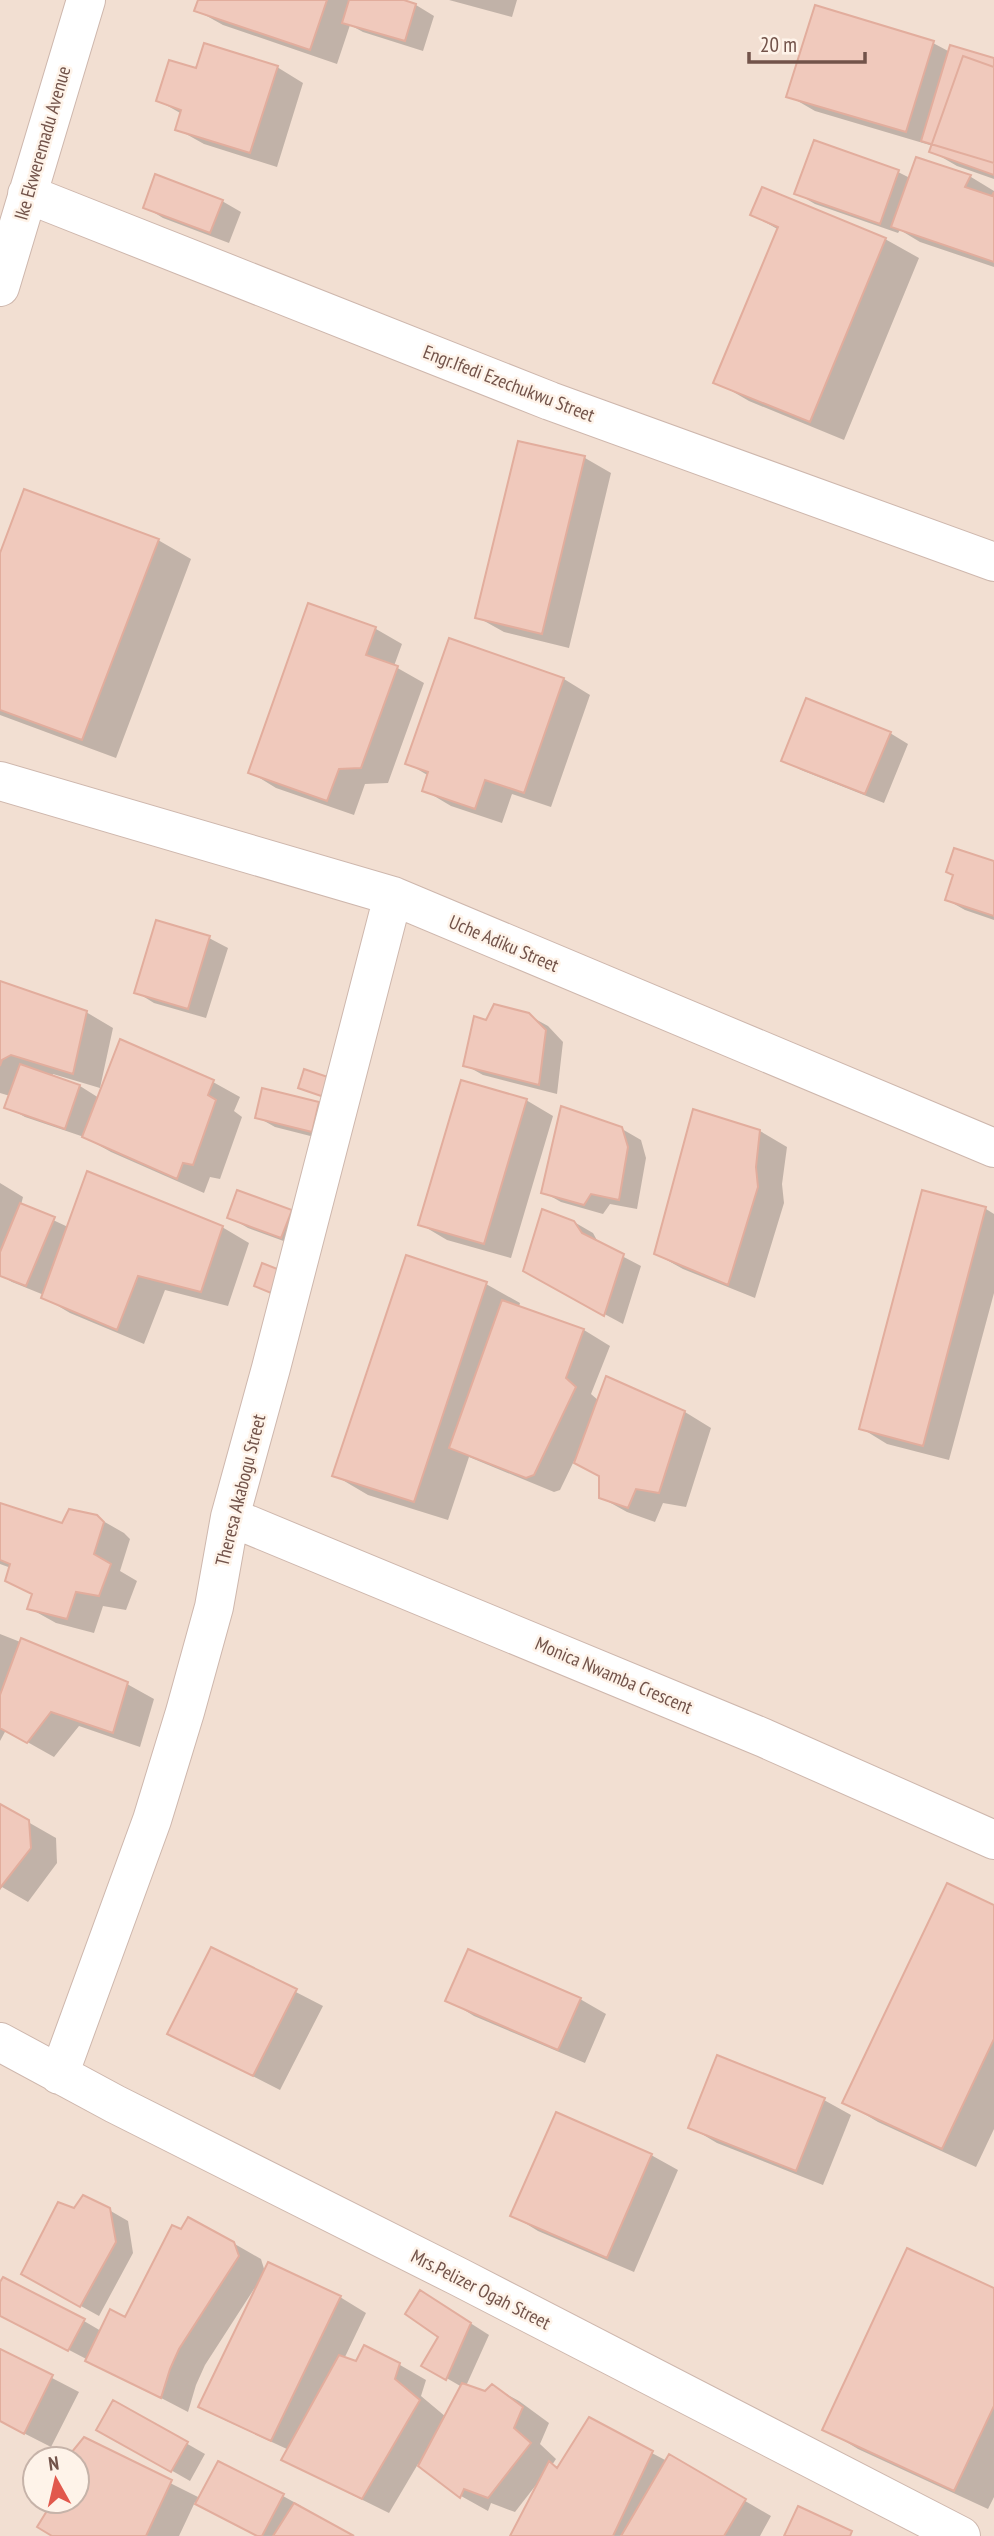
<svg xmlns="http://www.w3.org/2000/svg" width="994" height="2536" viewBox="0 0 994 2536" font-family="'PT Sans Narrow',sans-serif">
	<style>
		.residential { fill: #f2dfd2; fill-rule: evenodd }
		.shadow { fill: #0003 }
		.building { fill: #f0c9bc; stroke: #e2ad9d; stroke-width: 2 }
		.lines { fill: none; stroke-linecap: round; stroke-linejoin: round }
		.minor-casing { stroke: #ceb7ad; stroke-width: 40 }
		.minor { stroke: #fff; stroke-width: 38 }
		.labels { text-anchor: middle; stroke-width: 5; stroke-linejoin: round; paint-order: stroke }
		.street-label { font-size: 19px; fill: #72534a; stroke: #fef3e9 }
	</style>
	<rect width="100%" height="100%" fill="#fbeee3"/>
	<path class="residential" d="M0,0H994V2536H0ZM35,2459H77V2501H35Z"/>
	<path class="shadow" d="M199,0H398L416,5L434,16L423,51L363,32L350,25L337,64L223,25L196,10Z
		M449,0H517L512,17Z
		M933,43L950,52L994,60V179L957,166L931,151L933,146L815,111L789,96Z
		M277,67L303,83L277,167L204,144L177,129L182,114L159,101L197,70Z
		M815,142L898,172L910,178L917,159L971,177L994,191V267L920,242L900,230L898,233L815,204L796,193Z
		M222,201L241,212L229,243L163,218L145,207Z
		M753,215L885,239L919,258L844,440L749,401L716,382L779,230Z
		M519,443L585,458L611,473L569,648L504,632L477,617Z
		M158,540L191,559L116,758L0,715V558Z
		M309,605L376,629L402,644L394,666L424,683L388,783L365,784L354,815L276,788L250,772Z
		M450,640L564,679L590,695L551,807L512,794L502,823L451,806L424,790L429,776L407,763Z
		M890,733L908,744L884,803L801,770L783,760Z
		M994,863V920L965,910L947,900L954,876Z
		M209,938L228,948L206,1018L154,1003L136,992Z
		M0,982L86,1012L113,1028L100,1088L53,1074L52,1077L80,1086L99,1098L121,1042L213,1082L240,1097L234,1111L242,1117L220,1179L210,1177L204,1193L111,1152L84,1137L25,1117L7,1107L10,1096L0,1093Z
		M528,1015L548,1026L563,1042L557,1094L483,1075L465,1065L487,1022Z
		M526,1100L553,1116L511,1258L447,1240L420,1224Z
		M318,1103L337,1114L330,1141L275,1127L257,1117Z
		M622,1129L641,1140L646,1158L637,1209L610,1204L603,1214L561,1202L543,1192Z
		M760,1131L787,1147L782,1184L784,1203L755,1298L683,1269L656,1254Z
		M0,1183L23,1197L21,1205L68,1227H222L249,1243L228,1306L165,1290L144,1344L70,1313L43,1297L44,1295L12,1282L0,1275Z
		M238,1192L292,1212L300,1247L248,1228L229,1217Z
		M923,1193L986,1209L994,1214V1293L949,1460L887,1444L861,1428Z
		M574,1222L593,1233L599,1244L641,1266L623,1324L543,1281Z
		M407,1258L486,1284L520,1303L519,1307L584,1330L610,1346L591,1394L599,1401L607,1378L685,1412L711,1428L686,1507L663,1503L655,1522L627,1512L600,1497L601,1476L574,1461L560,1490L554,1492L469,1457L448,1520L368,1495L334,1475Z
		M0,1505L62,1525L96,1517L124,1533L130,1539L120,1571L137,1581L126,1610L103,1606L94,1633L56,1623L29,1608L33,1595L7,1580L11,1568L0,1564Z
		M0,1634L127,1684L154,1699L140,1747L79,1726L54,1757L6,1730L0,1741Z
		M0,1806L56,1838L57,1863L28,1902L2,1887L0,1890Z
		M994,1907V2129L976,2167L878,2122L844,2102Z
		M212,1949L323,2006L280,2090L169,2033Z
		M580,1999L606,2014L585,2063L474,2016L448,2000Z
		M718,2057L824,2100L851,2115L823,2185L717,2143L690,2127Z
		M651,2155L678,2170L634,2272L538,2231L512,2215Z
		M75,2210H109L128,2221L133,2253L99,2316L23,2274Z
		M233,2243L261,2259L265,2272L340,2297L366,2313L344,2359L357,2363L365,2347L400,2365L426,2380L421,2396L446,2417L462,2387L424,2365L441,2336L439,2303L489,2335L466,2386L486,2393L492,2386L519,2401L549,2423L540,2444L556,2459L552,2465L559,2469L589,2420L667,2461L670,2457L771,2516L760,2536H512L538,2486L536,2485L515,2512L491,2503L488,2511L461,2496L418,2464L389,2513L310,2474L284,2459L289,2450L227,2421L200,2406L256,2290L254,2289L205,2365L196,2385L188,2412L0,2314V2286L84,2321L101,2331L126,2319Z
		M994,2290V2497L988,2509L858,2449L825,2429Z
		M0,2351L79,2392L51,2447L0,2421Z
		M114,2402L205,2454L190,2481L99,2429Z
		M84,2440L200,2498L283,2496L301,2506L300,2508L351,2536H258L195,2502L179,2536H56L55,2501H77V2459H69Z"/>
	<path class="building" d="M198,0H327L310,50L194,11Z
		M349,0H404L416,4L405,41L342,23Z
		M815,5L934,41L906,132L786,97Z
		M204,43L278,66L250,153L175,130L181,110L156,101L169,60L196,68Z
		M950,45L994,58V163L921,141Z
		M963,56L994,67V175L929,152Z
		M814,140L899,170L880,224L794,194Z
		M916,157L971,175L965,187L992,196L994,192V262L891,227Z
		M155,174L223,200L210,233L143,208Z
		M762,187L886,238L810,422L713,383L778,227L750,215Z
		M518,441L585,456L542,634L475,618Z
		M24,489L159,539L82,740L0,710V553Z
		M308,603L376,627L366,655L398,666L361,768L339,769L327,801L248,773Z
		M449,638L564,678L524,793L485,780L475,809L422,791L428,772L405,764Z
		M806,698L891,732L865,794L781,761Z
		M954,848L994,861V916L945,900L953,875L946,872Z
		M156,920L210,936L188,1009L134,993Z
		M0,981L87,1011L73,1074L11,1055L2,1060L0,1066Z
		M494,1004L529,1013L546,1030L539,1085L463,1066L474,1016L486,1020Z
		M120,1039L214,1080L208,1095L216,1100L193,1165L183,1163L177,1179L82,1137Z
		M20,1064L80,1085L65,1129L4,1108Z
		M304,1069L334,1079L327,1098L298,1088Z
		M461,1080L527,1099L484,1244L418,1225Z
		M262,1088L319,1102L312,1132L255,1118Z
		M561,1106L622,1127L628,1147L619,1200L591,1194L584,1205L541,1193Z
		M693,1109L760,1130L756,1167L758,1187L728,1285L654,1254Z
		M87,1171L223,1226L201,1292L138,1276L117,1330L41,1298Z
		M237,1190L292,1210L281,1238L227,1218Z
		M922,1190L986,1207L923,1446L859,1429Z
		M20,1203L55,1217L26,1286L0,1276V1252Z
		M542,1209L574,1221L582,1233L624,1254L604,1316L523,1271Z
		M406,1255L487,1282L414,1502L332,1476Z
		M262,1263L280,1270L271,1293L254,1286Z
		M502,1300L584,1329L566,1378L576,1387L534,1475L526,1478L449,1448Z
		M606,1376L685,1411L659,1493L636,1489L628,1508L599,1498V1476L574,1463Z
		M0,1503L62,1523L69,1509L97,1515L104,1522L94,1554L111,1564L99,1596L76,1592L67,1619L27,1609L32,1594L5,1581L10,1564L0,1560Z
		M21,1638L128,1682L113,1733L51,1712L27,1743L0,1728V1695Z
		M0,1804L29,1820L31,1848L0,1888Z
		M947,1883L994,1905V2039L942,2149L842,2103Z
		M211,1947L297,1989L253,2076L167,2034Z
		M468,1949L581,1998L558,2050L445,2001Z
		M717,2055L825,2098L796,2171L688,2128Z
		M556,2112L652,2154L607,2258L510,2216Z
		M83,2195L110,2208L116,2242L80,2307L21,2274L58,2202L74,2208Z
		M188,2217L234,2242L239,2256L179,2349L170,2369L161,2398L85,2361L110,2309L125,2317L172,2225L181,2229Z
		M907,2248L994,2288V2406L954,2491L822,2430Z
		M268,2262L341,2296L271,2441L198,2407Z
		M3,2277L85,2319L68,2351L0,2316V2282Z
		M420,2290L471,2323L446,2380L421,2366L438,2337L405,2314Z
		M364,2345L400,2363L395,2379L420,2400L362,2499L281,2460L339,2355L356,2361Z
		M0,2349L53,2375L24,2434L0,2421Z
		M462,2383L485,2391L492,2384L523,2407L514,2428L531,2443L488,2498L464,2489L460,2498L418,2466Z
		M113,2400L188,2442L171,2472L96,2430Z
		M589,2417L653,2451L613,2536H510L549,2461L557,2468Z
		M84,2437L172,2480L146,2536H52L37,2527L53,2501H77V2459L67,2458Z
		M669,2454L746,2499L724,2536H621Z
		M218,2461L284,2494L262,2536H257L195,2504Z
		M294,2503L354,2536H273Z
		M798,2506L852,2531L850,2536H784Z"/>
	<g class="lines">
		<g class="minor-casing">
			<path id="minor" d="M27,194L550,401L994,562
				M0,287L86,0
				M0,781L393,896L994,1148
				M230,1517L764,1738L994,1840
				M0,2042L115,2104L459,2277L961,2536
				M59,2075L152,1820L185,1712L214,1607L230,1517L271,1368L393,896"/>
		</g>
		<use href="#minor" class="minor"/>
	</g>
	<g class="labels">
		<g class="street-label">
			<text transform="translate(42 143) rotate(-74)" y="7">Ike Ekweremadu Avenue</text>
			<text transform="translate(509 383) rotate(21)" y="7">Engr.Ifedi Ezechukwu Street</text>
			<text transform="translate(504 943) rotate(23)" y="7">Uche Adiku Street</text>
			<text transform="translate(240 1490) rotate(-76)" y="7">Theresa Akabogu Street</text>
			<text transform="translate(614 1675) rotate(23)" y="7">Monica Nwamba Crescent</text>
			<text transform="translate(481 2289) rotate(27)" y="7">Mrs.Pelizer Ogah Street</text>
		</g>
	</g>
	<g transform="translate(56 2480) rotate(352)"><circle r="33" fill="#fef3e9" stroke="#c6b3a9" stroke-width="2"/>
	<path d="M0-5L12 26L0 18L-12 26Z" fill="#e1584c"/>
	<text y="-10" font-size="19" font-weight="bold" text-anchor="middle" fill="#72534a">N</text>
	</g>
	<path d="M749 52v10h116v-10" fill="none" stroke="#72534a" stroke-width="3.5"/>
	<text x="760" y="52" font-size="21" fill="#72534a" stroke="#fef3e9" stroke-width="5" paint-order="stroke">20 m</text>
</svg>
